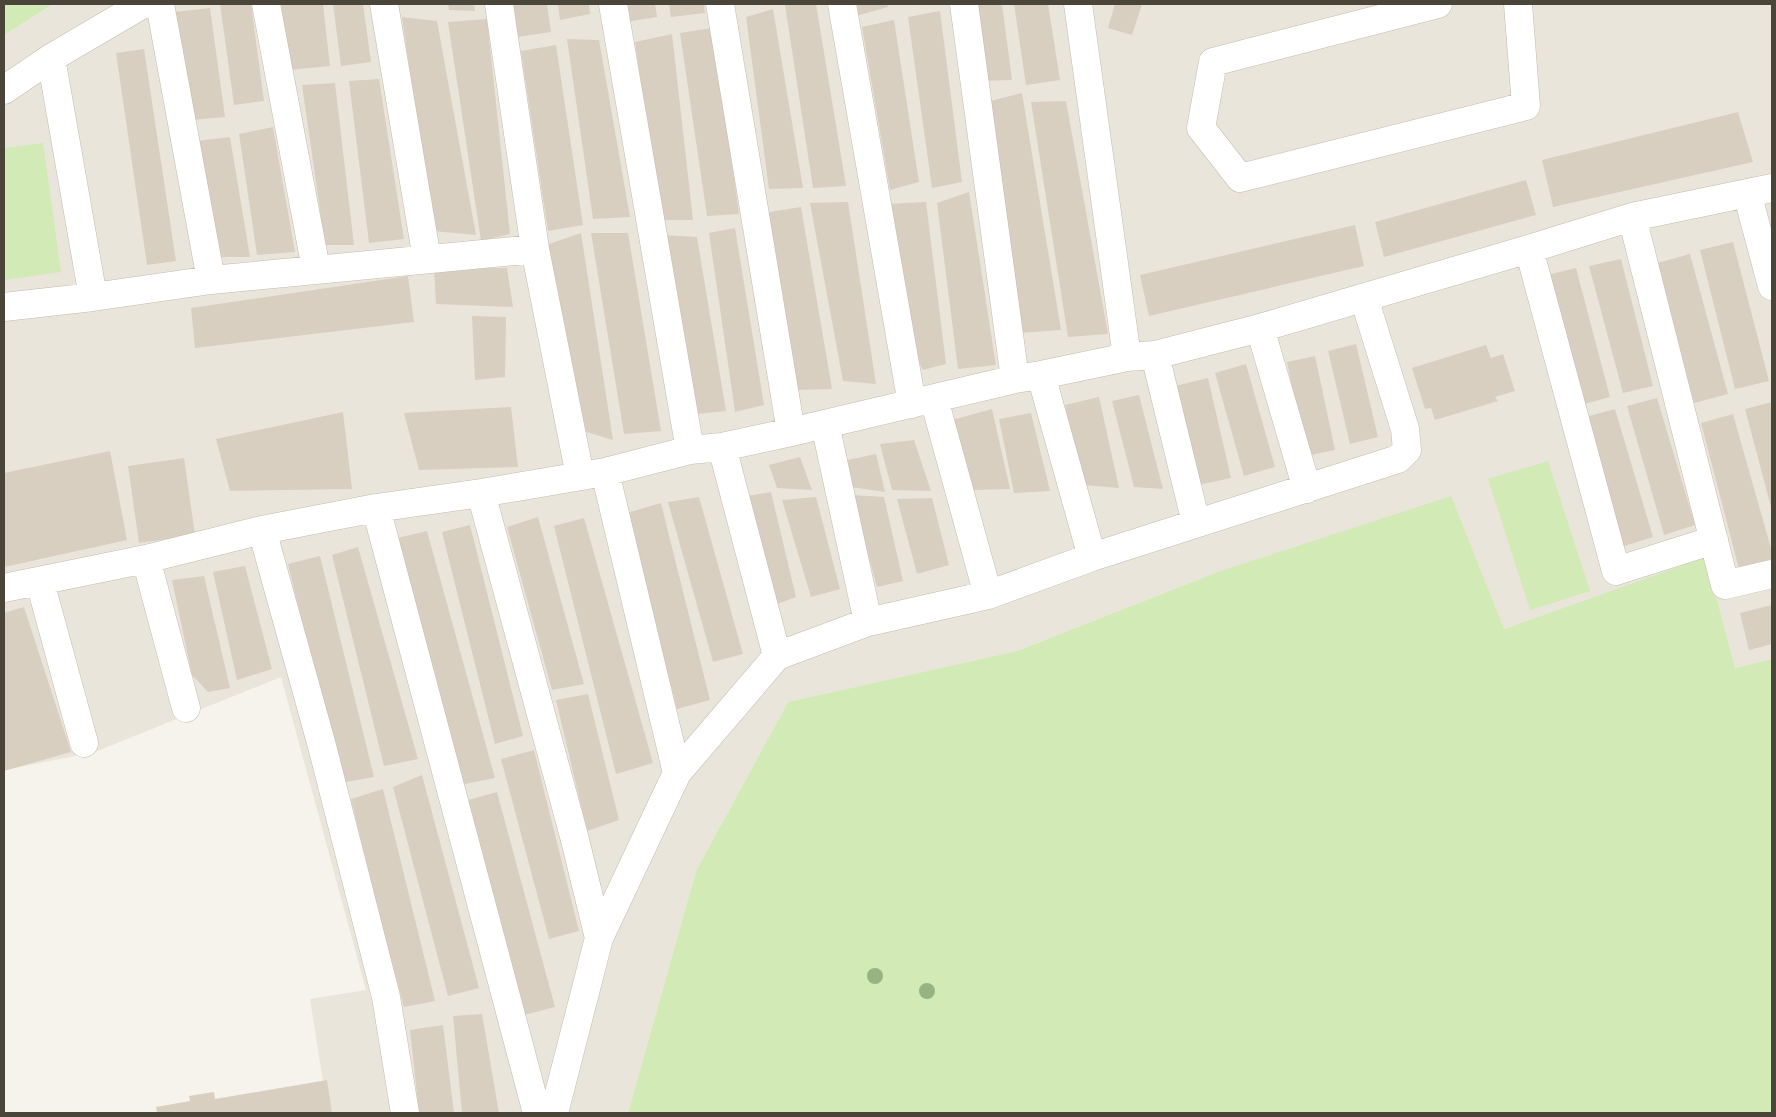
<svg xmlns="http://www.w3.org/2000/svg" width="1776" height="1117" viewBox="0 0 1776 1117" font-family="Manrope,sans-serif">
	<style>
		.residential { fill: #eae5da }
		.green { fill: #d2eab5 }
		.building { fill: #d8cfc1 }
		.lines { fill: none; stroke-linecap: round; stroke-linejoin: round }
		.minor-casing { stroke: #c2bbae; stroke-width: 29 }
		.minor { stroke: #fff; stroke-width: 28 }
		.tree { fill: #97b381 }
	</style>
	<rect width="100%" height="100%" fill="#f6f3ec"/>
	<path class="residential" d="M53,4H1772V659L1735,668L1706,557L1504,629L1215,573L1017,651L788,702L696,871L628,1113H328L310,999L366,990L281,677L95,752L4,770V35Z"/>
	<path class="green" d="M4,4H53L4,35Z
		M43,143L61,272L4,280V148Z
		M1548,461L1590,591L1530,610L1488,479Z
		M1451,496L1504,629L1706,557L1735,668L1772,659V1113H628L696,871L788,702L1017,651L1215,573Z"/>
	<path class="building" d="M220,4H251L264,101L234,105Z
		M281,4H323L330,66L289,70Z
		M333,4H363L371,62L341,66Z
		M448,4H474L475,11L449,10Z
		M513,4H547L551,32L518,37Z
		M558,4H589L590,14L560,20Z
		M624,4H655L657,17L626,22Z
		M669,4H704L705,13L671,17Z
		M791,4H816L846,186L813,188L785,5Z
		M854,4H887L888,7L856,16Z
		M971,4H1002L1012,80L981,81Z
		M1014,4H1048L1060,80L1026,85Z
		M1115,4H1142L1132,35L1108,28Z
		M210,8L225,117L192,120L174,12Z
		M773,9L803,188L769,189L746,17Z
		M940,11L962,182L932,188L908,17Z
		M402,17L437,21L476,235L433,231Z
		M487,19L510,234L481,241L448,22Z
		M894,20L919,182L890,190L862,27Z
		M713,28L739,214L707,216L680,33Z
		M672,34L693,220H661L635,42Z
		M567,39L599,40L630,217L593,219Z
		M556,45L583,225L548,231L521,51Z
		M144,49L176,261L147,265L116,53Z
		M379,79L404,239L369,243L349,81Z
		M335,83L354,245H325L302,85Z
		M1022,93L1061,330L1020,333L986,102Z
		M1066,101L1108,334L1068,337L1031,102Z
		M1738,112L1753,162L1553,207L1542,160Z
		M273,127L295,252L257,255L239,134Z
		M230,137L250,257H213L197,141Z
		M1526,180L1536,215L1384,257L1375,222Z
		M969,192L996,365L958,369L937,203Z
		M848,202L876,384L843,381L810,203Z
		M926,202L946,364L923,370L912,350L888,204Z
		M801,207L832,389L797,390L769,212Z
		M1355,225L1364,266L1149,316L1140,275Z
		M735,228L764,405L735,412L709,233Z
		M581,233L613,440L583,431L546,245Z
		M591,233H628L661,431L624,434Z
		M663,235L697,237L726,411L696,414Z
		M1733,242L1769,381L1735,389L1700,250Z
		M1690,254L1728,394L1694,403L1658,263Z
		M1621,259L1653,386L1623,393L1589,266Z
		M507,268L513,307L436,304L434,269Z
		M1576,268L1610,397L1581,405L1547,275Z
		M408,276L414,322L195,348L191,308Z
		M472,316L506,317L505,377L475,380Z
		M1356,344L1378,437L1350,444L1328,351Z
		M1486,345L1491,358L1503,354L1515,391L1495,397L1498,401L1435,420L1431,408L1425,409L1412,368Z
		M1315,356L1335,450L1306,456L1287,362Z
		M1246,364L1275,467L1244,476L1215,373Z
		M1208,378L1231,478L1198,485L1175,386Z
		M1139,395L1163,489L1134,487L1112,401Z
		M1099,397L1119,488L1083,485L1065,405Z
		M1657,398L1695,525L1664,535L1627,406Z
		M1772,402V511L1745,409Z
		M511,407L518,467L419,470L404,413Z
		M992,409L1010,489L973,490L952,420Z
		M1615,409L1653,537L1621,547L1585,417Z
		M343,412L352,489L230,491L216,439Z
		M1031,413L1050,491L1014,493L999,419Z
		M1733,414L1772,552V561L1739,569L1701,423Z
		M914,440L931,491L892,490L880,444Z
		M110,451L127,540L4,567V473Z
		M876,454L885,492L851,487L843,461Z
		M800,457L812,490L777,488L769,465Z
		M184,458L195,535L139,543L128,466Z
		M771,492L796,597L769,607L740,497Z
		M852,495L884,497L903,581L877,587Z
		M699,497L743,654L713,662L668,502Z
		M816,497L840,589L811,597L782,500Z
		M932,498L949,565L917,574L897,499Z
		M661,503L710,700L677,709L627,513Z
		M538,517L584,684L552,690L507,527Z
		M584,518L653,763L616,774L554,526Z
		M470,525L523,736L495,744L442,532Z
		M427,531L495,778L460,785L397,538Z
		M358,547L418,759L384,766L332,555Z
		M320,556L374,777L341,783L288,564Z
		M245,566L272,669L237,680L213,572Z
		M204,576L230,688L208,692L192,675L172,580Z
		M1772,605V644L1749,650L1740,613Z
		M24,607L71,752L4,771V613Z
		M588,694L619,820L587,831L556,700Z
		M534,750L579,931L549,939L501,759Z
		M422,775L479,988L448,996L393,787Z
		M383,789L435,1001L404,1007L380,918L351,799Z
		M497,792L555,1007L524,1015L468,800Z
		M482,1014L499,1113H462L453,1016Z
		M443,1025L454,1113H419L410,1030Z
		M327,1080L332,1113H157L156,1107L190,1101L189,1096L214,1092L215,1099Z"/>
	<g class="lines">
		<g class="minor-casing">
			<path id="minor" d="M160,4L211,280
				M266,4L316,269
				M384,4L427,259
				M499,4L535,249L580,476
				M613,4L690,450
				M720,4L791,432
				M842,4L912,404
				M964,4L1015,379
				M1078,4L1127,357
				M1438,4L1213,62L1201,128L1240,178L1526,106L1518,4
				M51,58L93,297
				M4,90L51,58L143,4
				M1747,193L1772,286
				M1632,217L1725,585L1772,574
				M1529,249L1616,571L1714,540
				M4,307L93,297L211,280L535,249
				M1260,328L1307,489
				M1155,355L1196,523
				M1041,375L1092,557
				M934,399L988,595
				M825,424L868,622
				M722,447L777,656
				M605,472L677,773
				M481,493L574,836L599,938
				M376,508L537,1113
				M262,530L322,746L386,997L405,1113
				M146,559L186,708
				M40,582L84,743
				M4,588L146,559L262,530L376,508L481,493L605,472L690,450L722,447L791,432L1015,379L1041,375L1127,357L1155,355L1260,328L1529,249L1632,217L1772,188
				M554,1113L599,938L677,773L777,656L868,622L988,595L1092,557L1398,459L1407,450L1405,429L1364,298"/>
		</g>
		<use href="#minor" class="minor"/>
	</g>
	<g class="tree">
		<circle cx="875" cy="976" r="8"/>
		<circle cx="927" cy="991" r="8"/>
	</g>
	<rect width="1776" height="1117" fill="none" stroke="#4b4439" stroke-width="10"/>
</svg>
